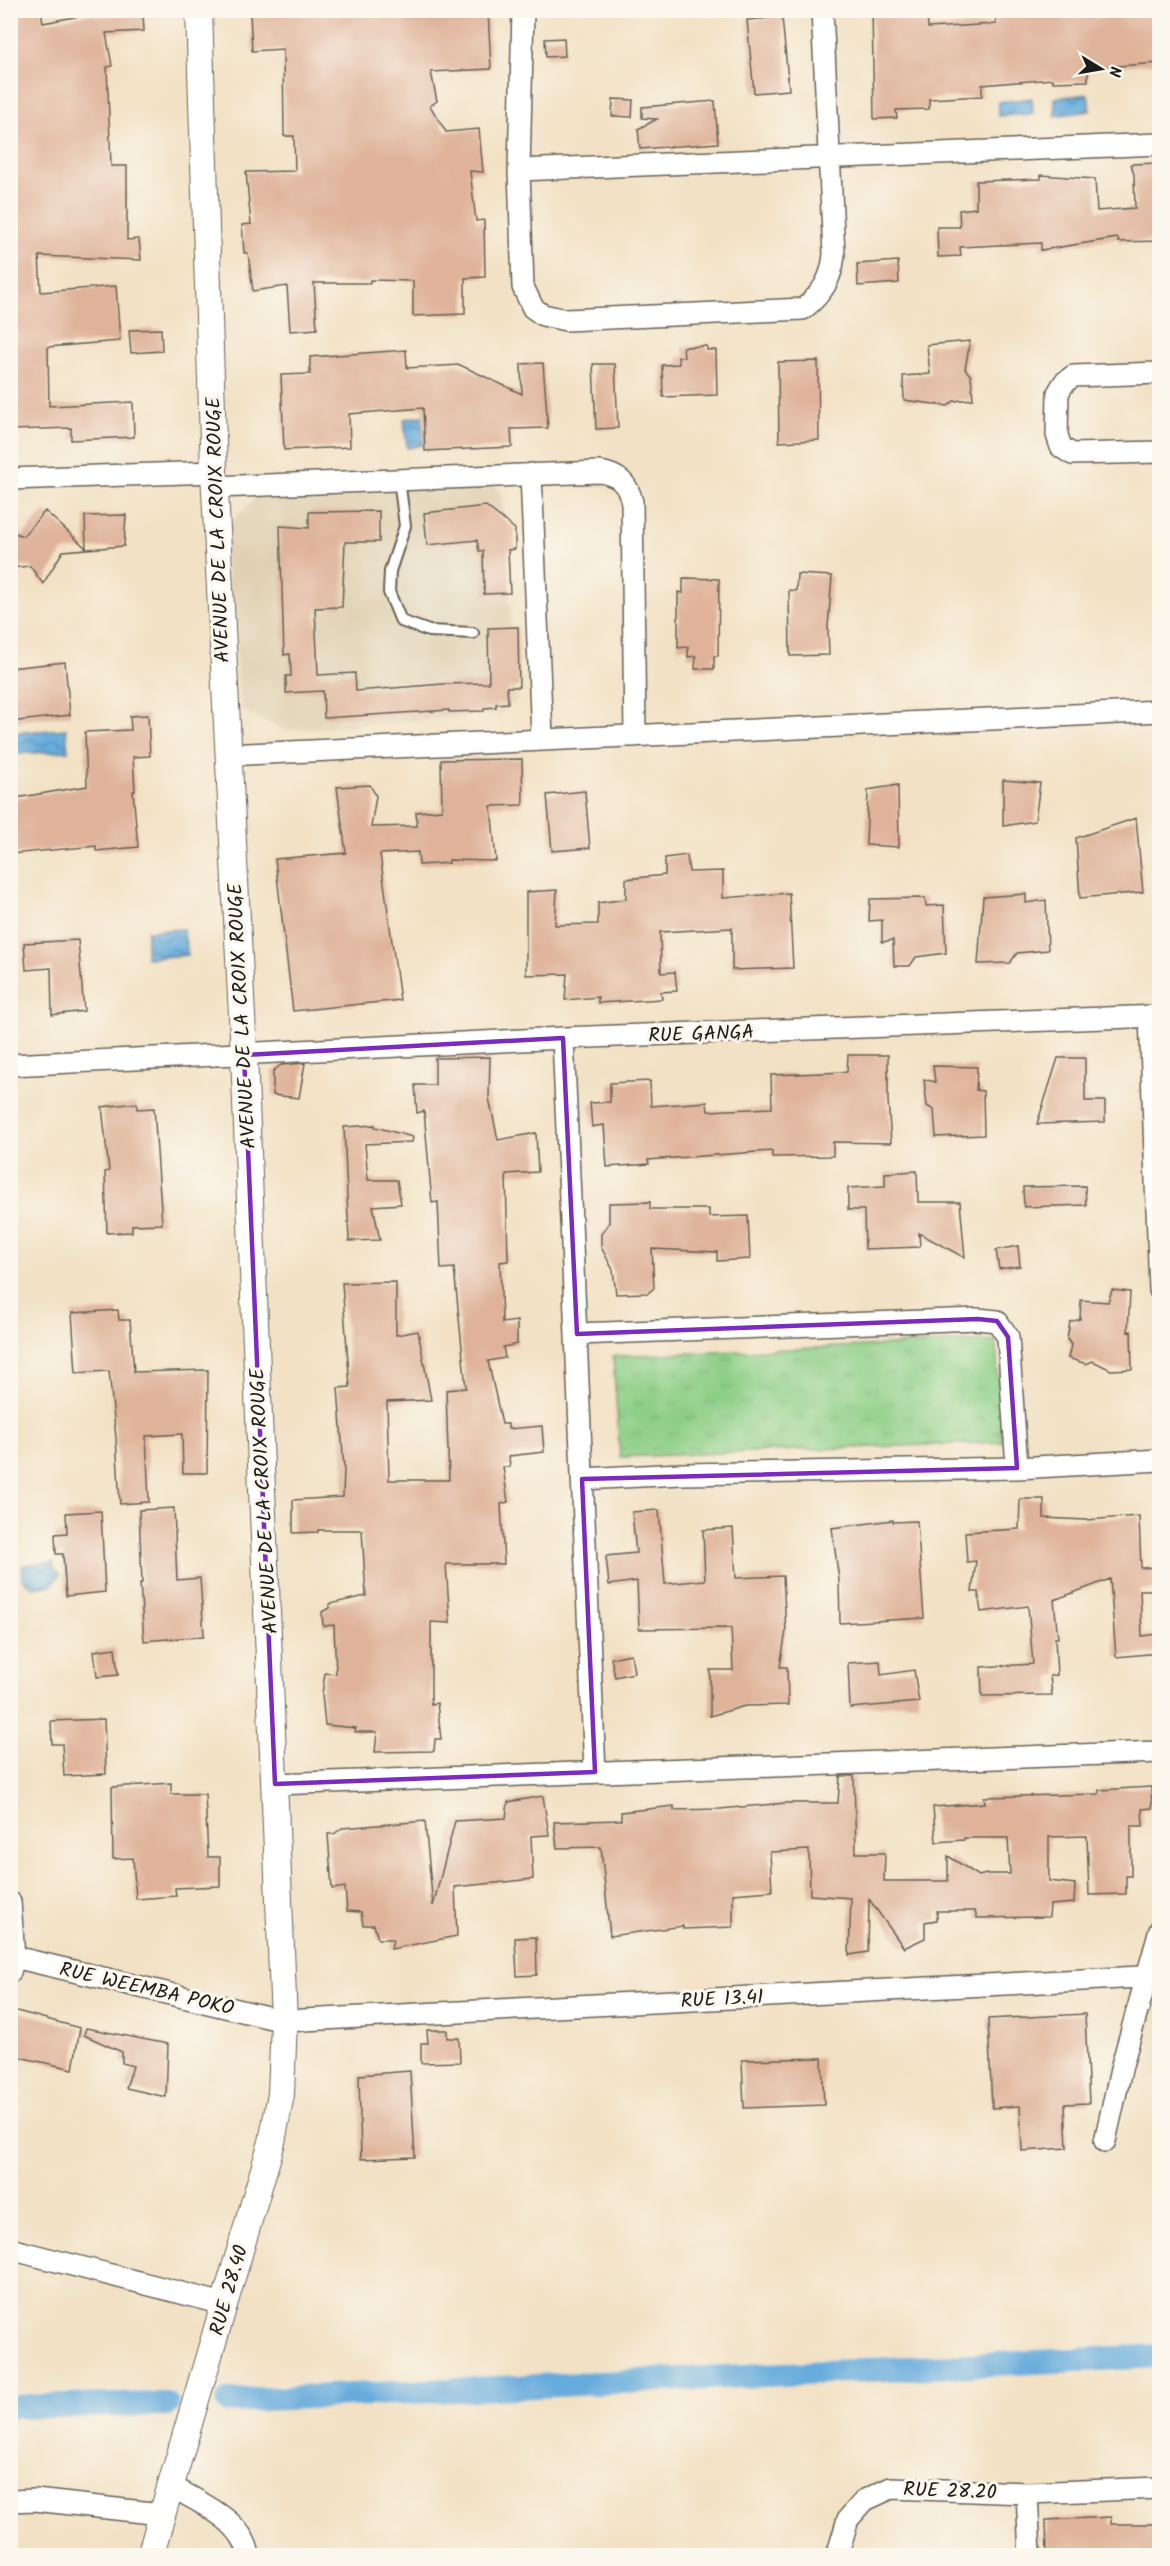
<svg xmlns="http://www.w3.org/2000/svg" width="1170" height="2566" viewBox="0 0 1170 2566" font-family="Kalam,sans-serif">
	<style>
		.built { fill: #e0d1b4 }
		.grass { fill: url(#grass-tufts); stroke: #557652; stroke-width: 1.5 }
		.water { fill: url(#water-waves); stroke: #41647c; stroke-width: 1.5 }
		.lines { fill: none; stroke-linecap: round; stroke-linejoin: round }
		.canal { stroke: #66abdc; stroke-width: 24 }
		.building { fill: #dfb39a }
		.service-casing { stroke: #676157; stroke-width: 14 }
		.minor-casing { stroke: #676157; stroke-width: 24 }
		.tertiary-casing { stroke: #676157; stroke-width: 28 }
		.service { stroke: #fff; stroke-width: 10 }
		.minor { stroke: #fff; stroke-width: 21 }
		.tertiary { stroke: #fff; stroke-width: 26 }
		.marked { fill: none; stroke: #7b2cbf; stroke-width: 4.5; stroke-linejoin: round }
		.labels { text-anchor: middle; stroke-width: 6; stroke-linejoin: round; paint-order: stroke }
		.street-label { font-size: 20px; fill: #1c1c1c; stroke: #fbf7ec }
	</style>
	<defs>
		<pattern id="grass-tufts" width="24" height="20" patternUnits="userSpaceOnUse" patternTransform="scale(1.5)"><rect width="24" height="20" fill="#8ecf87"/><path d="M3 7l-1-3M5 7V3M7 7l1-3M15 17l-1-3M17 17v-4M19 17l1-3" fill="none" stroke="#7ab174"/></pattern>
		<pattern id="water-waves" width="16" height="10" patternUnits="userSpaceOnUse" patternTransform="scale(1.5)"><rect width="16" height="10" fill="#66abdc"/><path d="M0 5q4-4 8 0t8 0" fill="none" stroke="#538ab2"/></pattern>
	</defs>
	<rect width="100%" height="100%" fill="#fbf7ec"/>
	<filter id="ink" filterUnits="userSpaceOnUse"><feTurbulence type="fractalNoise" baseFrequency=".0167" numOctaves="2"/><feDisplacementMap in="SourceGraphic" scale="12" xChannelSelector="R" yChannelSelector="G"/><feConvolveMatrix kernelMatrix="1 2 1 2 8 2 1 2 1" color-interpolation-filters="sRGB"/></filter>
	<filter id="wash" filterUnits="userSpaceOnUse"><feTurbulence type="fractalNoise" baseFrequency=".008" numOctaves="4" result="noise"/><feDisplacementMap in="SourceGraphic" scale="24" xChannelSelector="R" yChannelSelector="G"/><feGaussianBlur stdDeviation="1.35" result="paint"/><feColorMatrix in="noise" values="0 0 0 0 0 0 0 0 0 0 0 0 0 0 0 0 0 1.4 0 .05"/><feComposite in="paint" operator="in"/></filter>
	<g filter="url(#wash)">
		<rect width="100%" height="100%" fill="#f2e1c4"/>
		<path class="built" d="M489,475L502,495L517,700L501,714L286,731L241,710L224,530L268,485Z"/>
		<path class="grass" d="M996,1341L1002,1442L620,1457L613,1356Z"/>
		<path class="water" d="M1088,94L1090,111L1055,116V98Z
			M1032,98L1033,114L998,116V102Z
			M422,416L423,445L407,448L404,419Z
			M66,729L68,751L11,754V733Z
			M183,929L188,955L146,958L147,931Z
			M54,1562V1568L60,1574L51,1586L33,1587L22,1579L23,1565Z"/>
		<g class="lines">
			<path class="canal" d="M228,2401L1160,2356
				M10,2407L167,2404"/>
		</g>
		<g id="blocks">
			<path class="building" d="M10,10H41L43,23L95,13L94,16L143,14L144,31L106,33L112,66L107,67L111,166H127V240L139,239L141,260L39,256L41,292L116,286L120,341L48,347L49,406L133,402L134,437L71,440V428L12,430Z
				M293,10H488L491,69L431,72L437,101L430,106L446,132L479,129L483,172L470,171L476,221L484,220L485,277L465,278V314L413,316V281L370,280V283H314L317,329L290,331L287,286L253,291L248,253H244L242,225L251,224L246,172L295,171L294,136H284L283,49L252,51L250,14Z
				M872,10H927L928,28L996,24L995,10H1085V18L1160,13V63L1088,68V81L1053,82V79L982,85V96L929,99V109L896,110L897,118L874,119Z
				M782,17L789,90L754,93L747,20Z
				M564,38L565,56L546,57L545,39Z
				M613,99L633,100L632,117L612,116Z
				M715,101L718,143L640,149L638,129L657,119L642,118V107Z
				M1160,163V241L1118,242V238L1041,250V243L960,247L961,256L938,257L937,227H960L959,210L976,208V181L1041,179V175L1095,179L1097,211L1135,208L1134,175L1131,164Z
				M898,261L899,283L858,286L857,264Z
				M161,329L162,351L131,353L129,330Z
				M970,341L965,369L971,376L973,399L954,401L948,406L904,400L903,376L930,374L927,345Z
				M707,346V350H716L717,395L663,397L662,365L679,364L678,357H684L683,347Z
				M406,350L407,368L460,365L522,394L521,364L543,363L548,428L511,429L512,447L425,451L423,408L349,414L350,447L284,450L281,375L310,374V357Z
				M818,361L819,440L779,442L778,362Z
				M593,364H615L618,428L596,429Z
				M486,506L515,529V549L508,550L510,593L484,594L483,551H479L477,540L427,545L424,513Z
				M45,511L86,548L85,516L126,515L124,546L63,551L43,584L30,566L10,568V531L23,536Z
				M379,511V542H345L342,607L315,608L318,675L355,673L356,691L443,684L489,683L488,628L518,627L519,687H507L508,703L496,704V707L484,708V711L449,712V710L324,718L323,691L286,693V676H291L290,654L284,655L280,526L309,528V512Z
				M797,574L832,576L828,627L829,655L790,656L789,590L796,591Z
				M683,578L719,579L718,656H714V669H695L696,656L688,657V647L678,648V592L683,593Z
				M65,662L70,715L10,722V668Z
				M148,715L150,756L133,757L135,791H133L138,847L96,851V846L10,854V799L87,786L85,732L131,730L130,716Z
				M522,759L523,805L491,806L496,861L449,860V863L419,865L418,852L380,854L400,1000L293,1011L275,859L346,853L337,787L370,785L376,796L371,827L417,826L416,812L442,810L441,760Z
				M1003,780L1040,783L1035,821L1003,826Z
				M898,785L899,847L866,845L868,790Z
				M585,791L590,848L552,851L547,795Z
				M1136,818L1143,892L1080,898L1076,838Z
				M687,855L689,872L723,871V898L789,893L793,968L732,970V928L660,932L661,973L675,972L677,991L661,992L662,999L598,1003V997L565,1000L567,974L526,975V892L557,890L555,925L598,924V903L626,899V879L665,875V858Z
				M1026,894V903L1046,900L1048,950L1017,953L1010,963L978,964L983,897Z
				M925,898L926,906L944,905L946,953L916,957L910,966H894L893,940L882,942V920L869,921L870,899Z
				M78,940L84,1011L52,1015L51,968L26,970L24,943Z
				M848,1055H888V1100L891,1143L833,1142V1156L772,1157V1151L648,1160L649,1164L607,1167L604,1125L592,1127L590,1103L610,1102V1083L650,1081L651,1106L707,1102L708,1111L772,1108L771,1075L847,1072Z
				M490,1057L489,1098L498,1140L536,1133L538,1172L506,1174L508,1261L500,1262L502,1323L517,1321V1344L503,1347L505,1358L488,1361L502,1424H508V1429L542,1426L544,1452L509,1456L510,1467H503L508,1502L501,1504L504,1564H446L450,1623L431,1622V1704L437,1703L441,1739H435L434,1751L375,1752L377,1732H355L356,1728L325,1725L322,1694L325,1673L336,1674L334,1625L323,1626L322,1612L329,1608V1604L366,1596L362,1530H318V1532L293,1533V1500L343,1497L344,1468L338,1388L350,1387L342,1283L396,1282V1335L418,1331L431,1400L387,1402L389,1480H449L446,1390L466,1388L454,1268L441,1269L438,1202L432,1203L424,1111L417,1113L415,1085H435V1058Z
				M1058,1058H1085V1101H1105V1122L1037,1124Z
				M305,1063L299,1098L273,1095V1071L281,1065Z
				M933,1066L977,1067L976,1090L983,1091L984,1135L936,1137L934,1110L927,1106L924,1079L935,1082Z
				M137,1103V1109L154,1108L162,1224L132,1225V1232L107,1233L105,1172L109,1171L102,1107Z
				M375,1125V1127L413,1137L412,1142L365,1144L368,1180H397L401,1204L373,1206L380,1240L349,1241L344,1127Z
				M917,1171L918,1202H960L965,1258L919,1233L920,1247L865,1249L864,1210H848V1188L885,1186V1173Z
				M1085,1186L1086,1205L1024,1207L1023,1187Z
				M650,1202V1209H709V1217L748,1216L750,1259L717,1261V1252L652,1249L654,1288L648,1293L616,1294L613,1270L601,1247V1234L609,1223V1203Z
				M1018,1246L1020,1266L999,1269L996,1250Z
				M1112,1290L1130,1292L1128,1332L1131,1331L1132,1369L1111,1370L1093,1361L1086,1364L1068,1358L1071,1345L1067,1339L1070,1322L1080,1319L1081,1300L1108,1302Z
				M118,1310L119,1320H130L134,1372L208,1370L207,1473H183L182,1434L146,1436L149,1502L120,1504L116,1438L109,1371L76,1373L72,1313Z
				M1020,1499H1044V1518L1086,1520L1139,1516L1141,1568L1160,1567V1590H1140L1142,1636L1157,1634L1159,1653L1116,1657L1110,1579L1054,1600L1058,1638H1055L1057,1675L1050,1676L1052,1695L982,1696L981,1667L1033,1664L1028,1606L981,1612L978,1592H972L976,1561L967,1562L965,1532L1019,1529Z
				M174,1508L177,1580L200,1578L204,1636L144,1641L140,1583H142L139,1510Z
				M659,1510L665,1584L705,1580L703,1530L733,1528L736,1578L783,1576L786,1631L780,1667H787L788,1705L745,1706L710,1716V1670H733L731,1628L639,1629L637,1581L609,1585L606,1556L636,1553L632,1512Z
				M101,1511L105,1592L66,1596L63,1554H56L55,1534L67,1533L66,1513Z
				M893,1520V1522L917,1521L924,1618L840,1623L839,1580L832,1528Z
				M115,1648L118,1675L97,1677L94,1651Z
				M631,1654L634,1673L615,1677L611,1658Z
				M880,1661L881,1675L914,1670L919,1702L850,1708L848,1663Z
				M104,1719L106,1774L64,1776L62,1744H52L51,1721Z
				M840,1776H854L856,1853H885L884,1881H948V1856L979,1876L986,1874H1010L1008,1838H964V1840L936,1842L933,1807L985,1803L984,1797L1099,1794V1790L1151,1787L1152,1808L1142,1809L1143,1826H1131V1876H1126V1894L1089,1895L1087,1836L1049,1837V1881L1075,1884L1074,1903L1050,1905L1049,1917L977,1918L975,1911H937V1920L925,1922V1938L904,1948L869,1899L868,1952L849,1955L851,1898L810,1895L809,1850L770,1852L772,1891L733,1894V1927L683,1929V1926L610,1936L601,1847L557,1848L554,1822L621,1820V1812L674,1806V1810L720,1809L786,1803H838Z
				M171,1783V1794H205L208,1857H220V1886L175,1888L176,1896L136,1899L133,1858L113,1859L112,1787Z
				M543,1796L549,1835L531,1836L533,1879L455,1887L457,1936L391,1949L393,1939H378L374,1925H363L361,1912L347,1911L345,1887L332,1889L328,1834H334L342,1828L425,1821L433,1906L455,1821L506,1818L508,1802Z
				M536,1937L537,1975L517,1976L515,1938Z
				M13,2010L80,2028L73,2069L10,2055V2025Z
				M1085,2014L1089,2103L1065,2104L1067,2148L1022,2151L1020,2106L992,2108L988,2019Z
				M86,2028L168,2044L166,2097L126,2088L133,2066L122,2063V2052L84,2035Z
				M427,2030H447V2038H459L460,2062L421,2063V2043H428Z
				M822,2058L824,2105L744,2108L742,2060Z
				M410,2071L415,2157L361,2159L359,2075Z
				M1111,2517V2524H1158V2556H1047L1046,2520Z"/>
		</g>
	</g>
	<g filter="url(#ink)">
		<use href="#blocks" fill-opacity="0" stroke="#676157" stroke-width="1.5"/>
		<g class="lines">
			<g class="service-casing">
				<path id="service" d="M399,479L405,526L390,571L389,592L401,621L429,631L473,633"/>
			</g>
			<g class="minor-casing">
				<path id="minor" d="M523,10L519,170L523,287L533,308L543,315L566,320L803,309C822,294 832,279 834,254L822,10
					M519,170L1160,144
					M1160,373L1073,376L1064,383L1058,393L1057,435L1061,447L1072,454L1160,452
					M531,474L542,738
					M10,479L214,472
					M215,487L600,472C619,475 628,484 632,502L635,736
					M227,755L1160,711
					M1150,1016L1160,1290
					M563,1038L595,1772
					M10,1065L563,1038L1160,1016
					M577,1334L978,1319L997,1321L1008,1337L1017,1468
					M582,1479L681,1474L1017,1468L1160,1460
					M275,1784L1160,1752
					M10,1902L14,1957L10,1972
					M10,1956L284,2021L1160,1976
					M1105,2141L1122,2065L1160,1930
					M10,2249L224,2304
					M171,2486C198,2502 244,2520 249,2556
					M1027,2493L1030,2556
					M10,2501L35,2500L161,2514
					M837,2556L848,2519L865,2500L891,2488L1027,2493L1160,2488"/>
			</g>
			<g class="tertiary-casing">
				<path id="tertiary" d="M150,2556L272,2142L281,2094L284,2021L244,1055L214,472L199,10"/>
			</g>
			<use href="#service" class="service"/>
			<use href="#minor" class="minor"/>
			<use href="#tertiary" class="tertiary"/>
		</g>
	</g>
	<path class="marked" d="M563,1038L577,1334L978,1319L997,1321L1008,1337L1017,1468L582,1479L595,1772L275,1784L244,1055Z"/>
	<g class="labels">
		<g class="street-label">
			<text transform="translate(217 530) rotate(-92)" y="7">AVENUE DE LA CROIX ROUGE</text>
			<text transform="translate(241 1016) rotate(-93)" y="7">AVENUE DE LA CROIX ROUGE</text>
			<text transform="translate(701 1033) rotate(-2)" y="7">RUE GANGA</text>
			<text transform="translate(263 1501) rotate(-93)" y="7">AVENUE DE LA CROIX ROUGE</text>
			<text transform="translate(147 1988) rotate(13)" y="7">RUE WEEMBA POKO</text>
			<text transform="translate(722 1998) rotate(-3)" y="7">RUE 13.41</text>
			<text transform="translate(228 2290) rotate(-74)" y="7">RUE 28.40</text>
			<text transform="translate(950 2490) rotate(2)" y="7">RUE 28.20</text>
		</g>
	</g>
	<rect width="1170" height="2566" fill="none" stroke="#fbf7ec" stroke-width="36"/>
	<g transform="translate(1101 69) rotate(101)" stroke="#fbf7ec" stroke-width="4.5" paint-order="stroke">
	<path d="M0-4.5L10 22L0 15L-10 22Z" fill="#1c1c1c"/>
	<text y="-9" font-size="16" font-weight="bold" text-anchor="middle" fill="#1c1c1c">N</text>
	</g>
</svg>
